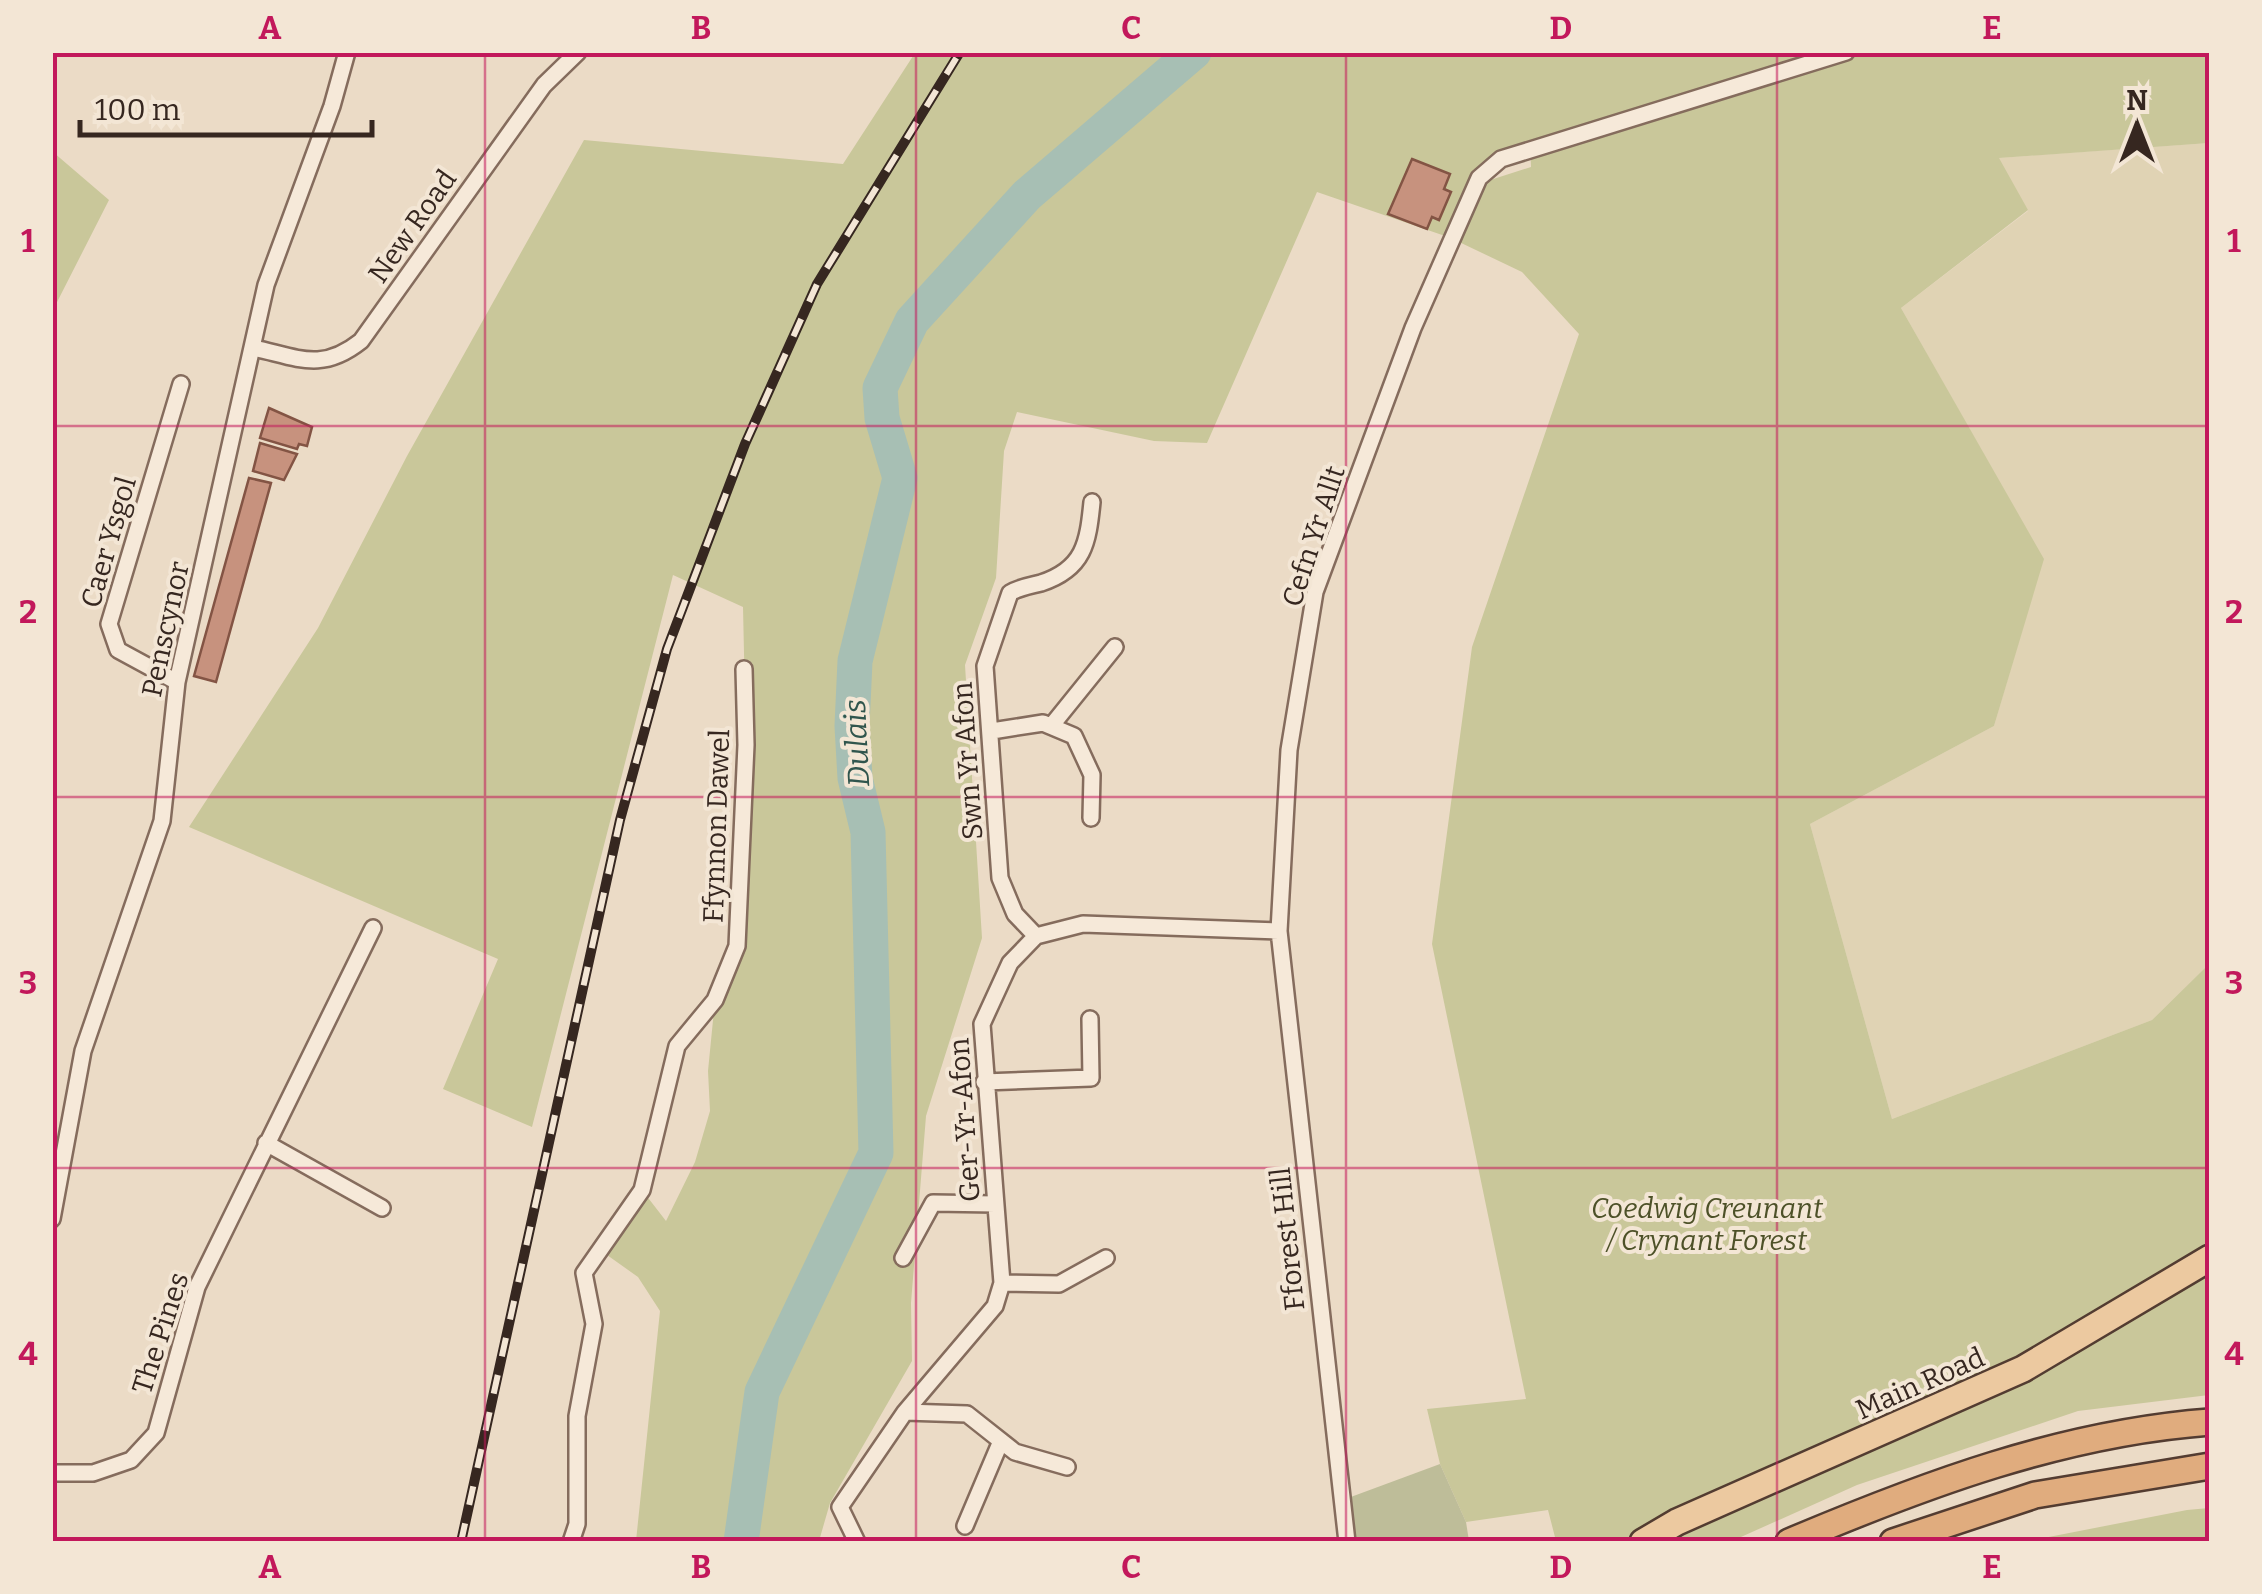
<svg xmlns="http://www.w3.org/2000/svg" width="2262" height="1594" viewBox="0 0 2262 1594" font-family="Bitter,serif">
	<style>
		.farmland { fill: #e0d3b4 }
		.green { fill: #c9c79a }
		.cemetery { fill: #bebd99 }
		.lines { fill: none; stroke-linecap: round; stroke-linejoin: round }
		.river { stroke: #a7bfb4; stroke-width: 35 }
		.building { fill: #c7927e; stroke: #835444; stroke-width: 2.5 }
		.minor-casing { stroke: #856c5d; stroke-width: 20 }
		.primary-casing { stroke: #533c31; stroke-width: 30 }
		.trunk-casing { stroke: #533c31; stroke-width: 30 }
		.minor { stroke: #f6e9d9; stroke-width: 15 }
		.primary { stroke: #ecc9a0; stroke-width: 25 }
		.trunk { stroke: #e0ac7e; stroke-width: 25 }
		.rail-casing { stroke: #362720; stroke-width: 10 }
		.rail { stroke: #f3e6d5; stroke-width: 6; stroke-dasharray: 19; stroke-linecap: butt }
		.grid { fill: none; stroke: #c2185b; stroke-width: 2.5; stroke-opacity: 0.55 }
		.labels { text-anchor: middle; stroke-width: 8; stroke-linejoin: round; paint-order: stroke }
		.street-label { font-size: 28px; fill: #362720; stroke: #f3e6d5 }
		.park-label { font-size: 28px; font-style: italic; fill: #4d5128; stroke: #f3e6d5 }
		.water-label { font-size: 30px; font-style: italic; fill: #30554d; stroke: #f3e6d5 }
		.neatline { fill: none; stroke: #c2185b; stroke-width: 4 }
		.grid-label { font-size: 32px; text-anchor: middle; font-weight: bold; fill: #c2185b }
	</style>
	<rect width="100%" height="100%" fill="#ebdbc6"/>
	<path class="farmland" d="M2209,143V964L2152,1020L1892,1119L1810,824L1994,726L2043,559L1901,308L2028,211L1998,158Z"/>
	<path class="green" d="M915,53H2209V143L1999,158L2028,210L1901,308L2044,559L1994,726L1810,824L1892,1119L2152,1020L2209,964V1395L2078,1411L1857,1485L1732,1541H1556L1548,1510L1466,1522L1440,1464L1427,1409L1526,1399L1432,944L1472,647L1579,334L1522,272L1457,241L1481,183L1531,167L1530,141C1476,161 1469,187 1448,237L1317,192L1207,443L1154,441L1017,412L1004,451L996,578L965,665L982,938L926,1116L911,1303L912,1361L830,1503L819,1541H636L660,1311L638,1277L600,1250L642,1190L666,1221L695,1162L710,1111L708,1071L715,1000L737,946L746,745L743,607L673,575L532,1127L443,1089L498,959L189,827L318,628L407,456L584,140L843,164Z
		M53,152L109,200L53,310Z
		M2209,1508V1541H2028L2187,1510Z"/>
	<path class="cemetery" d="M1440,1464L1466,1522L1469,1541H1347L1340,1501Z"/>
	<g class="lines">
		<path class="river" d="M741,1542L762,1392L876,1153L868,832L855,778L852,726L855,661L900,478L882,418L880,388L912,321L1027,195L1194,52"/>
	</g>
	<path class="building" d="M1412,159L1450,174L1444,189L1451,192L1439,220L1432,217L1427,229L1388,214Z
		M269,408L312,427L307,446L299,444L297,449L260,438Z
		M260,443L297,454L284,480L253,471Z
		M249,478L271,483L216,682L194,676Z"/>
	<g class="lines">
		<g class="minor-casing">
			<path id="minor" d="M254,348C299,358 322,372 361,341L544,85L578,52
				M177,682L118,650L109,624L181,384
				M1052,725L1115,647
				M992,731L1043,723L1074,736L1092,775L1091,818
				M1036,936L1015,914L1000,878L985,666L1010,593C1020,587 1029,586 1041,583C1084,569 1088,543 1092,502
				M984,1082L1091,1078L1090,1019
				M266,1143L382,1208
				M52,1219L83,1051L162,821L177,682L266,285L332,106L347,52
				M903,1258L933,1203L995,1204
				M1002,1283L1059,1284L1106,1258
				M905,1412L967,1414L1015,1452L1067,1467
				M52,1473H93L131,1460L156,1433L197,1287L373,928
				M965,1526L1001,1441
				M571,1542L577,1524V1416L594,1324L584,1273L642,1190L677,1046L715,1000L737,946L746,745L744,669
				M857,1542L840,1507L905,1412L995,1306L1002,1283L982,1024L1010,963L1036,936L1083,924L1279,931
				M1347,1542L1279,931L1289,750L1315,592L1413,328L1479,178L1501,159L1846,52"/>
		</g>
		<g class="primary-casing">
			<path id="primary" d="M1643,1542L1677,1522L2023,1369L2210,1258"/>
		</g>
		<g class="trunk-casing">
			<path id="trunk" d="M1789,1542C1924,1485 2062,1433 2210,1422
				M1893,1542L2035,1495L2210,1466"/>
		</g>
		<use href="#minor" class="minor"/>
		<use href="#primary" class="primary"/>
		<use href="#trunk" class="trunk"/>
		<g class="rail-casing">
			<path id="rail" d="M461,1542L620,820L667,649L745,444L817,284L960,52"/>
		</g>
		<use href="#rail" class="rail"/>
	</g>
	<path class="grid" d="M485,52V1542M916,52V1542M1346,52V1542M1777,52V1542M52,426H2210M52,797H2210M52,1168H2210"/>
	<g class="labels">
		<g class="street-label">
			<text transform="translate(412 226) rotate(-55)" y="10">New Road</text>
			<text transform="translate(1313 536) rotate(-72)" y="10">Cefn Yr Allt</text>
			<text transform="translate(108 542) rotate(-74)" y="10">Caer Ysgol</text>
			<text transform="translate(165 629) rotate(-78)" y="10">Penscynor</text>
			<text transform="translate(967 761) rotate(-94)" y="10">Swn Yr Afon</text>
			<text transform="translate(716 826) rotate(-88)" y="10">Ffynnon Dawel</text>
			<text transform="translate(964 1120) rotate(-94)" y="10">Ger-Yr-Afon</text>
			<text transform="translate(1287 1239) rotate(-96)" y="10">Fforest Hill</text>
			<text transform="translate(160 1333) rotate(-72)" y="10">The Pines</text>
			<text transform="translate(1920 1383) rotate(-24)" y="10">Main Road</text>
		</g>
		<g class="park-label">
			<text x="1707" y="1218">Coedwig Creunant<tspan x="1707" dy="32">/ Crynant Forest</tspan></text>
		</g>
		<g class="water-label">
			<text transform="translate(857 743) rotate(-93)" y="10">Dulais</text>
		</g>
	</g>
	<rect width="2262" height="1594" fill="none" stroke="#f3e6d5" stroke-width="110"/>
	<g transform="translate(2137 125)" stroke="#f3e6d5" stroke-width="8" paint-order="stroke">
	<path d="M0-8L18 38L0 25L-18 38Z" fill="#362720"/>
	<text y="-15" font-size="28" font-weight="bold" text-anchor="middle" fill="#362720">N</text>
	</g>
	<path d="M80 120v15h292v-15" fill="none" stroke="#362720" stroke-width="5"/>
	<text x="95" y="120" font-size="30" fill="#362720" stroke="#f3e6d5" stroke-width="8" paint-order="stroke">100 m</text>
	<rect x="55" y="55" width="2152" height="1484" class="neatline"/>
	<g class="grid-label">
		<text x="270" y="39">A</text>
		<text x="701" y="39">B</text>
		<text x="1131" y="39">C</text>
		<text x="1561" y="39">D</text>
		<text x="1992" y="39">E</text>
		<text x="28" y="252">1</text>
		<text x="2234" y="252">1</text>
		<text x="28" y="623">2</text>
		<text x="2234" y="623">2</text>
		<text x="28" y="994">3</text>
		<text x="2234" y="994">3</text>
		<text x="28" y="1365">4</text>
		<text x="2234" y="1365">4</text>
		<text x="270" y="1578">A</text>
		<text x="701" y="1578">B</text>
		<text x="1131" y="1578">C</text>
		<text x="1561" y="1578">D</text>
		<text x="1992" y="1578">E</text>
	</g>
</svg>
